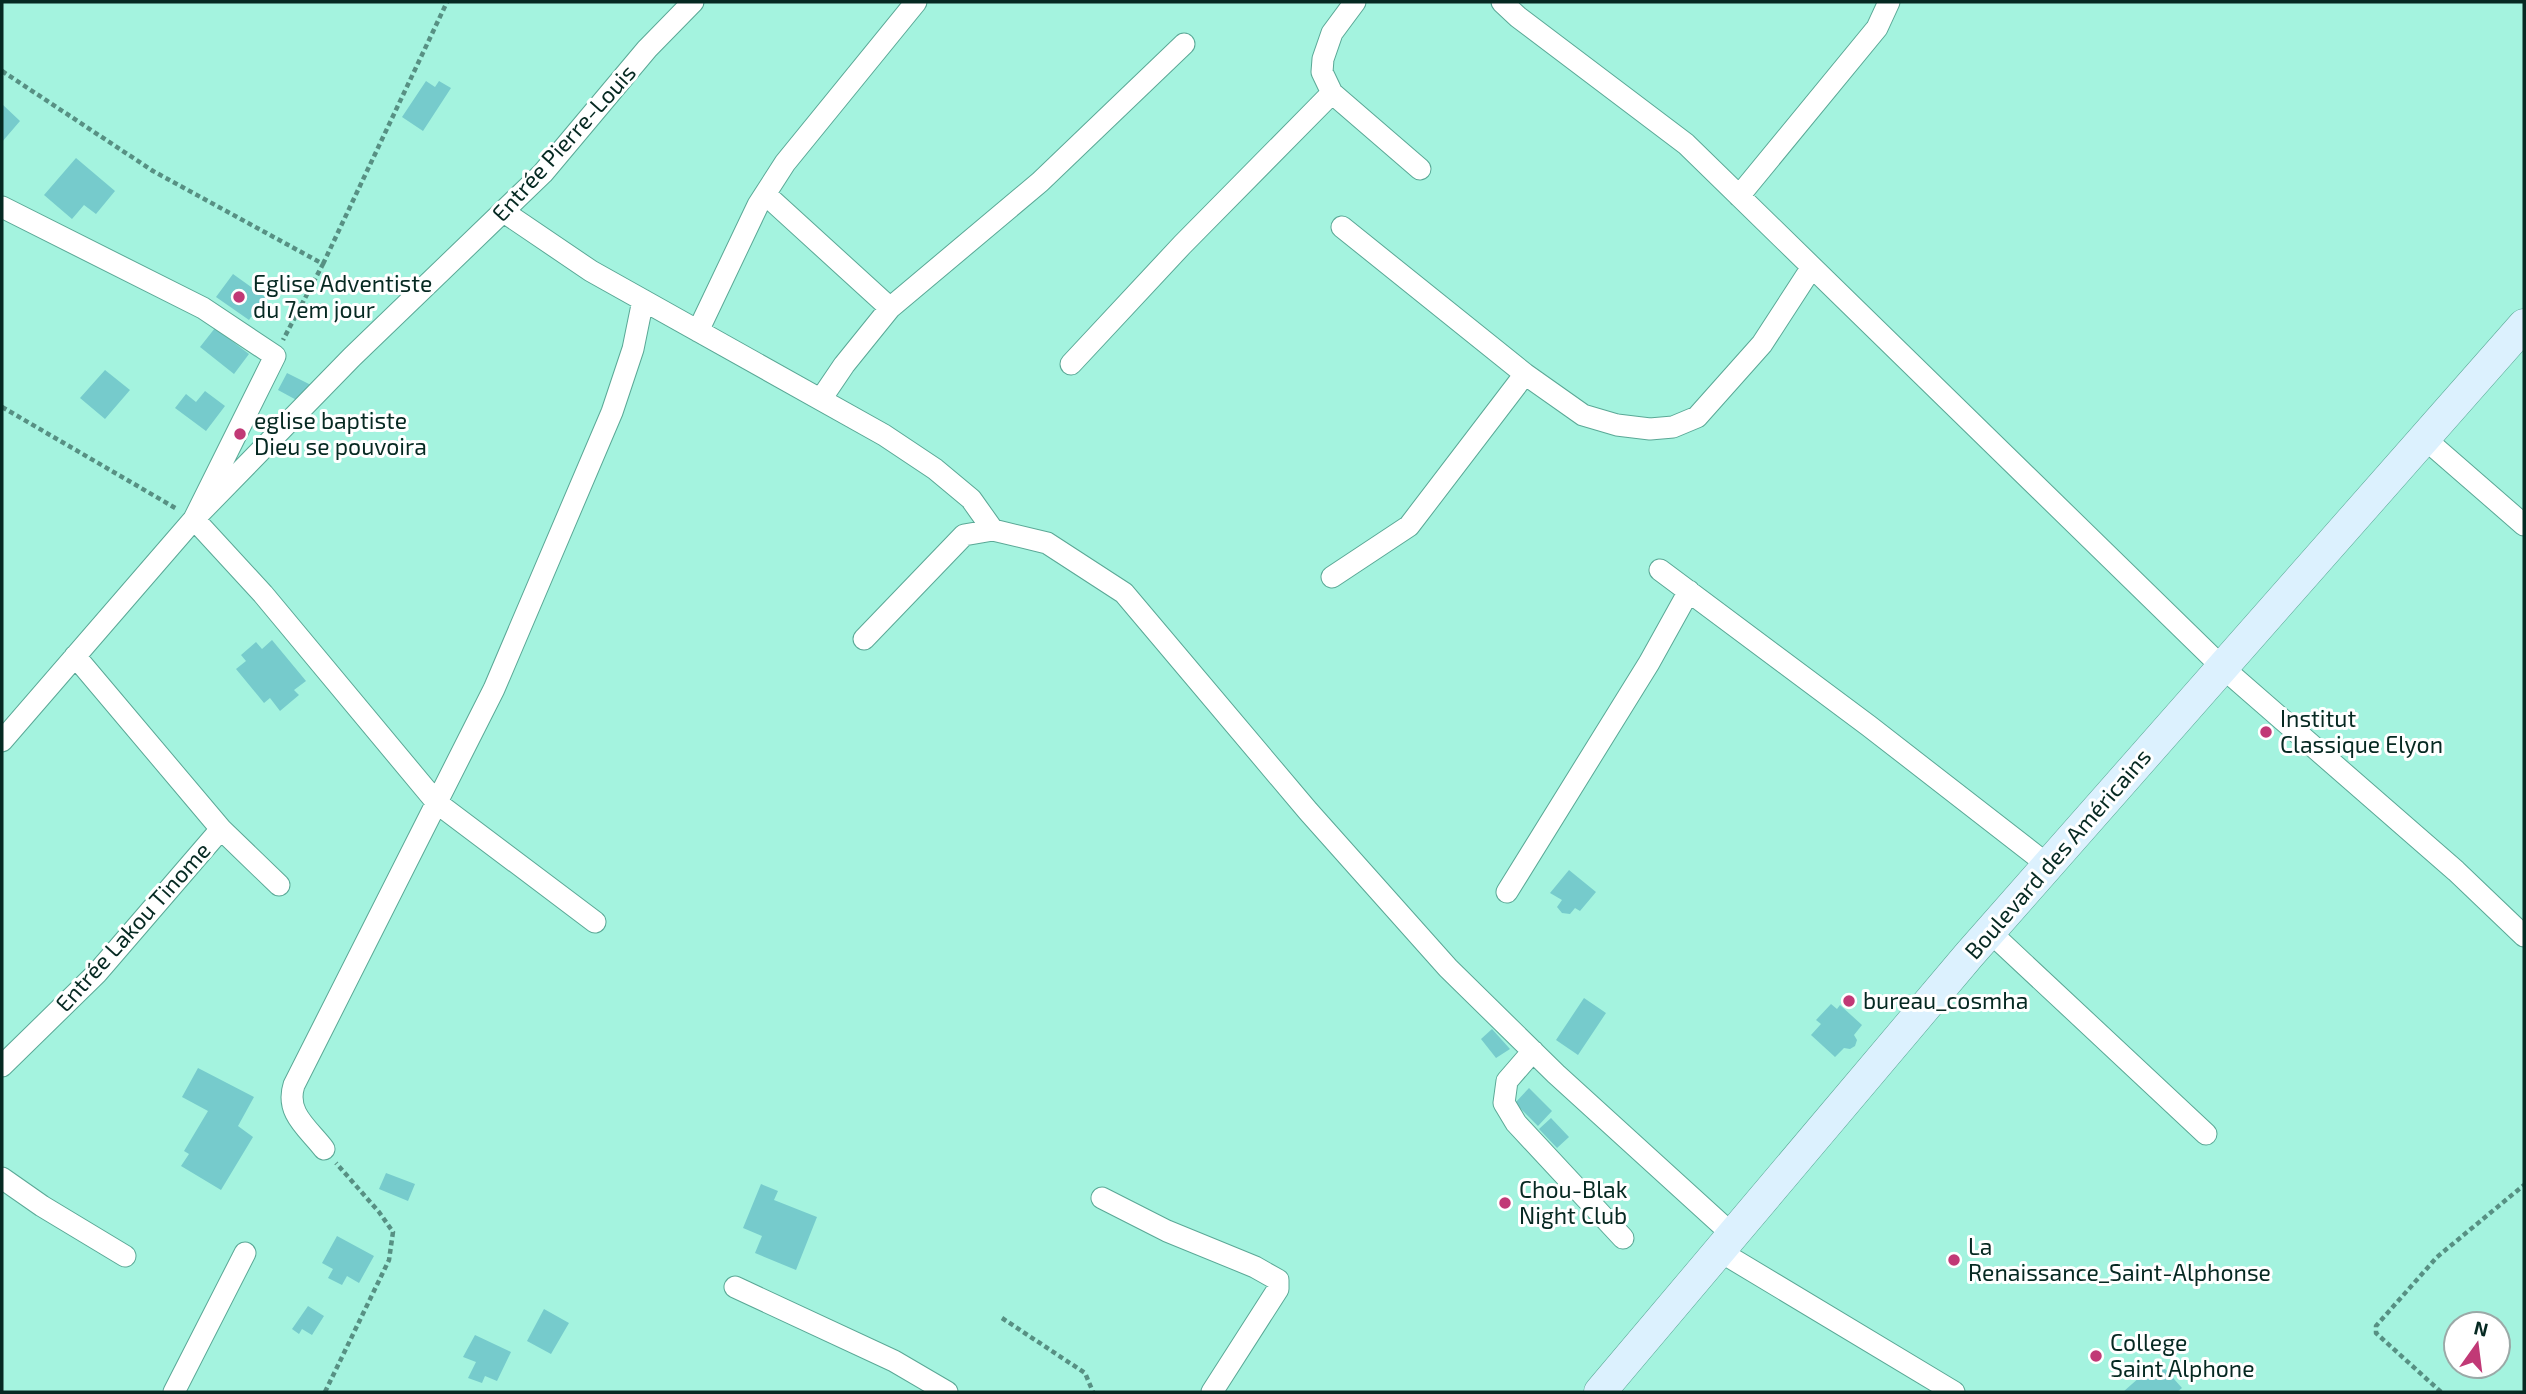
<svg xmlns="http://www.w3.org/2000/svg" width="2526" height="1394" viewBox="0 0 2526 1394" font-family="'Exo 2',sans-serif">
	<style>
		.building { fill: #76cbcc }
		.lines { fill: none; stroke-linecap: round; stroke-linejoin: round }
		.street-casing { stroke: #5aa896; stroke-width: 23 }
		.secondary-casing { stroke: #5aa896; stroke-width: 33 }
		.path { stroke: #579083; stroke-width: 4.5; stroke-dasharray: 5 3.5; stroke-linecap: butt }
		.street { stroke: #fff; stroke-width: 21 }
		.secondary { stroke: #dcf1fe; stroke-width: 32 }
		.poi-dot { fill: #c13976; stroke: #fff; stroke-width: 2.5 }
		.labels { text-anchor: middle; stroke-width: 6; stroke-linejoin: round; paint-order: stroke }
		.street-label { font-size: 23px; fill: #062922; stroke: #fff }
		.poi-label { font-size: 23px; fill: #062922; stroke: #fff; text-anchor: start }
	</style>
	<rect width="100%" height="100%" fill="#a4f3df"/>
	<path class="building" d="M426,81L435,87L439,81L451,88L423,131L402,117Z
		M2,104L20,121L2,142Z
		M76,158L115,191L96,214L84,205L72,219L44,195Z
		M233,274L265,297L249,320L216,297Z
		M215,328L249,354L234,374L200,347Z
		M105,370L130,390L105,419L80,398Z
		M287,373L311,385L302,403L278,390Z
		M205,391L225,406L206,431L175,408L186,394L196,402Z
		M272,640L306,681L294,690L299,695L280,711L270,698L264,703L236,669L246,661L241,655L256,642L262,649Z
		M1569,870L1596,892L1580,911L1575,908L1570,914L1562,913L1557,907L1562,900L1550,893Z
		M1584,998L1606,1013L1578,1055L1556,1040Z
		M1831,1004L1837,1009L1840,1005L1862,1025L1854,1035L1857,1040L1855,1046L1850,1049L1844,1048L1835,1057L1811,1035L1821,1024L1816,1020Z
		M1492,1029L1510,1049L1496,1058L1481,1039Z
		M198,1068L254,1097L238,1126L253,1137L221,1190L181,1166L189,1154L184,1151L208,1111L182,1097Z
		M1529,1088L1552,1111L1538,1126L1515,1103Z
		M1551,1118L1569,1137L1557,1148L1539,1129Z
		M386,1173L415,1184L408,1201L379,1189Z
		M761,1184L778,1191L774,1200L817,1217L796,1270L755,1253L762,1236L743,1228Z
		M337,1236L374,1256L359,1283L347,1276L342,1285L328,1278L333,1269L322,1263Z
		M308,1306L324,1316L312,1335L302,1329L299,1334L292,1329Z
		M544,1309L569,1323L551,1354L527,1341Z
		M475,1335L511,1352L497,1381L485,1376L482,1383L468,1378L476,1362L463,1357Z
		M2158,1361L2182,1388L2177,1392H2123Z"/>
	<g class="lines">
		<g class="street-casing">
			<path id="street" d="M1355,2L1332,33L1323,59L1322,72L1332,93L1420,169
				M1502,2L1518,17L1686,144L2222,667L2456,871L2524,936
				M765,194L890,308
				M1739,196L1877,28L1889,2
				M2,207L203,308L275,356L194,519L2,741
				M504,212L591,271L884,435L935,469L971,499L993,530
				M1342,227L1525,374L1583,415L1617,425L1650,429L1673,427L1697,417L1762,344L1812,267
				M698,331L758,205L785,163L916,2
				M1071,364L1182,245L1332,93
				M821,399L844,365L890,308L1040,182L1184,44
				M2424,438L2524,525
				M1660,570L1869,726L2048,865
				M1332,577L1409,526L1525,374
				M864,639L964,535L993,530L1047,543L1124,593L1308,811L1448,968L1556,1074L1734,1236
				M221,829L279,885
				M1507,892L1649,663L1689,591
				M595,922L437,803L263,594L194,519L352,357L543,173L647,49L693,2
				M1990,932L2206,1134
				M1533,1051L1507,1081L1504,1103L1516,1123L1623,1238
				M2,1066L97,973L221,829L75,656
				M324,1149C308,1128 285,1113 294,1085L494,689L612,412L633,349L643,300
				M2,1178L42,1206L125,1256
				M1102,1198L1167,1231L1255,1267L1278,1280V1289L1212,1392
				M1721,1252L1954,1392
				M735,1287L894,1361L947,1392
				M174,1392L245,1253"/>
		</g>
		<g class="secondary-casing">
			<path id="secondary" d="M1600,1392L1969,955L2524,325"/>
		</g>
		<path class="path" d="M2,71L153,171L323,264L283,340
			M323,264L447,2
			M2,407L177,509
			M1002,1318L1085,1373L1093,1392
			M325,1392L389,1260L393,1232L379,1212L336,1163
			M2441,1392L2376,1333V1326L2437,1257L2524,1185"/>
		<use href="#street" class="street"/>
		<use href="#secondary" class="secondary"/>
	</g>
	<g class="poi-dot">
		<circle cx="239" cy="297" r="7"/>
		<circle cx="240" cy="434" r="7"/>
		<circle cx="2266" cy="732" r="7"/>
		<circle cx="1849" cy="1001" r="7"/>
		<circle cx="1505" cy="1203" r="7"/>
		<circle cx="1954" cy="1260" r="7"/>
		<circle cx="2096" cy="1356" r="7"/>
	</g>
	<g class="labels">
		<g class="street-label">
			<text transform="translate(564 143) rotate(-48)" y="8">Entrée Pierre-Louis</text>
			<text transform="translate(2058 854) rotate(-49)" y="8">Boulevard des Américains</text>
			<text transform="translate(133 927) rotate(-48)" y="8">Entrée Lakou Tinome</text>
		</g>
		<g class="poi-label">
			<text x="253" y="292">Eglise Adventiste<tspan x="253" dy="26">du 7em jour</tspan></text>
			<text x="254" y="429">eglise baptiste<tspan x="254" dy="26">Dieu se pouvoira</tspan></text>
			<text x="2280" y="727">Institut<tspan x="2280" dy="26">Classique Elyon</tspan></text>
			<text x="1863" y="1009">bureau_cosmha</text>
			<text x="1519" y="1198">Chou-Blak<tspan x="1519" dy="26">Night Club</tspan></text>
			<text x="1968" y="1255">La<tspan x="1968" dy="26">Renaissance_Saint-Alphonse</tspan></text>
			<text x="2110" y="1351">College<tspan x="2110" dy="26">Saint Alphone</tspan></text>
		</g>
	</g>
	<rect width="2526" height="1394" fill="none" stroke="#062922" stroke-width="7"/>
	<g transform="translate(2477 1345) rotate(14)"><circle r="33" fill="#ffffff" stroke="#9ba9a7" stroke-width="2"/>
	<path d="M0-5L12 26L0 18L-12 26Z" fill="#c13976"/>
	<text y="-10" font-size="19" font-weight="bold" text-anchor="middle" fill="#062922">N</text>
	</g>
</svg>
